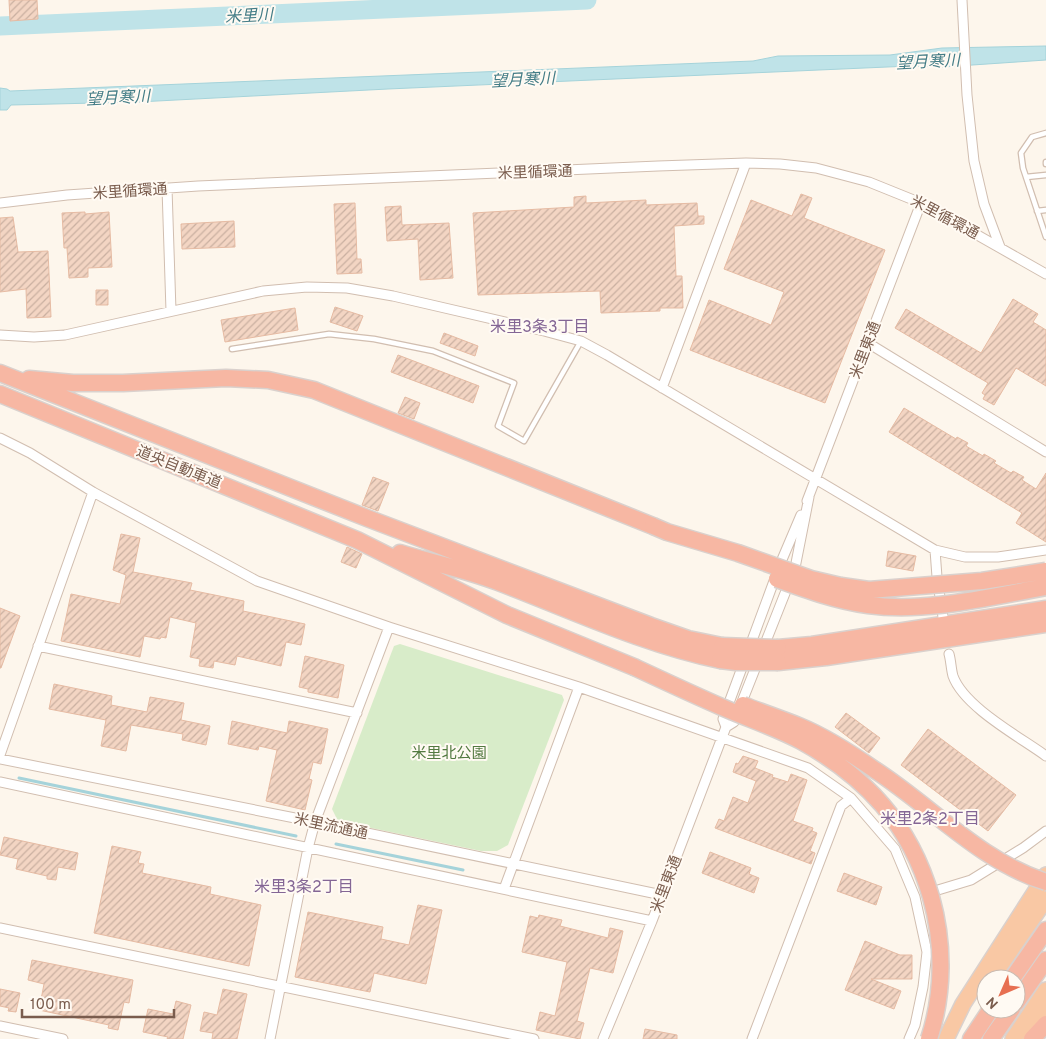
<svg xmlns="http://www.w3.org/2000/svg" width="1046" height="1039" viewBox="0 0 1046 1039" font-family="Overpass,'Noto Sans JP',sans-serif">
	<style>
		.green { fill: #d8ecc9 }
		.water { fill: #bfe3e8; stroke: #a5d3da }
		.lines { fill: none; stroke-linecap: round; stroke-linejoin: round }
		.stream { stroke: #a5d3da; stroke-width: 3 }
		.river { stroke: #bfe3e8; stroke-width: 19 }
		.building { fill: url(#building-hatch); stroke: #e6bba3 }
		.service-casing { stroke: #d1beb0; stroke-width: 7 }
		.minor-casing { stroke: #d1beb0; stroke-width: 11 }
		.trunk-casing { stroke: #dad1cd; stroke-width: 18 }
		.motorway-casing { stroke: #dad1cd; stroke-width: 19 }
		.service { stroke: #fff; stroke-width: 4.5 }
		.minor { stroke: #fff; stroke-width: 9 }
		.trunk { stroke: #f9c8a4; stroke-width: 15 }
		.motorway { stroke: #f7b7a3; stroke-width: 16 }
		.motorway-bridge-casing { stroke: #dad1cd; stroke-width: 19; stroke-linecap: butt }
		.motorway-bridge { stroke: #f7b7a3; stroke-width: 16 }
		.labels { text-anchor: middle; stroke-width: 4; stroke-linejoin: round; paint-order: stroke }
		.street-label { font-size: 15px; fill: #7a5c4d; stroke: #fffaf3 }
		.park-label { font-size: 15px; fill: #537a41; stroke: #fffaf3 }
		.water-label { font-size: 16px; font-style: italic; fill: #437c86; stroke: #fffaf3 }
		.neighbourhood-label { font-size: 16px; fill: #846695; stroke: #fffaf3 }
	</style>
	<defs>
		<pattern id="building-hatch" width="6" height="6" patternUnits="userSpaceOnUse" patternTransform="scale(1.25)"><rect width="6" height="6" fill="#f3d5c3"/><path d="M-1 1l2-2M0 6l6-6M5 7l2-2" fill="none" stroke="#cab0a1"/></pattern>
	</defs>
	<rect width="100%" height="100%" fill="#fdf6ec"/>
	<path class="green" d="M400,644L562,695L564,700L508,845L497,851H481L338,821L332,809L394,646Z"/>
	<path class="water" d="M1046,46V60L943,67L910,66L388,89L138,102L11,105L7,110H0V88L7,89L10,91L753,61L778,56L890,55L942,48Z"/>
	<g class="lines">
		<path class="stream" d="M19,778L296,836
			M336,844L463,870"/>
		<path class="river" d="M0,26L587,0"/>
	</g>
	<path class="building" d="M9,0H37L38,19L10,21Z
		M801,194L812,198L804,218L885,250L825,403L690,350L709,300L771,325L784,292L724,269L751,200L792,216Z
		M586,196V203L646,200V205L697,203L698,216H704V224L674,226L676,276H682L683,308H660V311L601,313L600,291L478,295L473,213L574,207V197Z
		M355,203L357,259H361L362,273L337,274L334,204Z
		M401,206L402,225L449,223L453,278L420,280L418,239L387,241L385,207Z
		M85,212V214L109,212L112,267L88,268V277L69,278L67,248H64L62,213Z
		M13,217L18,252L48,251L51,317L27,318L26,289L0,292V218Z
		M234,221L235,247L182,249L181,224Z
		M96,290H108V305H96Z
		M1013,299L1038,314L1033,322L1046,330V386L1016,368L994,405L983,399L985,395L982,393L988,383L895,328L906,309L981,353Z
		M335,307L363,316L357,331L330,322Z
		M295,308L298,330L225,342L221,320Z
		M444,333L478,346L475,356L440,343Z
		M398,355L479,386L473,403L391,372Z
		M405,397L420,403L414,419L398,413Z
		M904,408L956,439L957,437L968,443L966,446L983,456L984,454L996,461L994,463L1011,473L1013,471L1024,477L1022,480L1036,489L1046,473V542L1016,523L1022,513L889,432Z
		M373,477L389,483L378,511L362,505Z
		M121,534L140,538L133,572L192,583L190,590L244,601L243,611L305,624L301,645L286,642L281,666L237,656L235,665L214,661L213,668L199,666L200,659L190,657L196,623L170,617L166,638L161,637L160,639L144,636L140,657L61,641L71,594L120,604L126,575L113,570Z
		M347,547L362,554L356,568L341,562Z
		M888,551L916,556L913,571L886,566Z
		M0,608L20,616L1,668H0Z
		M305,656L344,665L338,698L308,692V689L299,687Z
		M54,684L112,696L111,705L147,712L150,697L184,703L181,720L210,726L206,745L182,740L183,734L131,725L126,751L101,746L106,720L49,709Z
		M846,713L880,738L869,753L835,727Z
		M232,721L287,733L289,721L328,729L321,764L313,762L309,779L312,780L305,810L266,801L277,750L259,746L258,750L228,744Z
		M928,729L1016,795L988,831L901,765Z
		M743,756L758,761L755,768L773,775L772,777L788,782L791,774L807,780L793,821L813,828L812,831L817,833L810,851L815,853L811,864L715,828L719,819L724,821L733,797L748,803L756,781L733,772L736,763L738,764Z
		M4,837L78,853L75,870L58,867L56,880L47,879V876L16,869L18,859L0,855Z
		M112,846L141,852L138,863L144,864L142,873L211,887L210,894L261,905L249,966L94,933Z
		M710,852L751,868L749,874L759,878L754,893L702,873Z
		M844,873L882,887L876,905L837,891Z
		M418,905L442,910L426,984L374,973L370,992L295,977L308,912L383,927L381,939L409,945Z
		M539,915L562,920L560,926L608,938L610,928L623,931L613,973L590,968L577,1021L584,1023L580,1039L536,1030L540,1012L555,1016L567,962L522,952L530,916L538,918Z
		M865,941L900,955H912V979H871L901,991L894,1009L845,990Z
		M32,960L133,980L129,1003L124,1002L118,1030L108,1028L109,1025L39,1010L44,984L28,980Z
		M0,989L20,993L16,1012L8,1011L9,1008L0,1006Z
		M223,989L247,994L237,1039H212L213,1033L200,1031L204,1012L217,1015Z
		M176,1001L191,1005L183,1039H167L168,1037L143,1032L148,1009L173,1014Z
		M645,1029L677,1035V1039H643Z"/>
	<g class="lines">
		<g class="service-casing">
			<path id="service" d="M1046,133L1032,137L1021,153L1023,168L1046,237
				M1046,162V164
				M1026,177L1046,175
				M1037,211L1046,210
				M232,349L329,334L374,339L433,351L514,383L498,426L524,441L581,341"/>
		</g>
		<g class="minor-casing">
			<path id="minor" d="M962,0L967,95L974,161L984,204L1000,247
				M167,188L171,311
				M0,203L67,195L198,186L658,166L746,163L780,164L816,168L869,182L921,203L1046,274
				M0,335L34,337L65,335L263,291L307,287L347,288L393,296L544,331L581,341L607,355L935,550L965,557H998L1046,550
				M868,343L1046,452
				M662,388L746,163
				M0,438L30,453L93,492L257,581L389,627L579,687L808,768L851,798L895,849L915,897L927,952L923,987L915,1025L909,1039
				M807,501L921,203
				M935,550L937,577L943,617
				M38,646L357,713
				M949,654C951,661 951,669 953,676C964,707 1020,737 1046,756
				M726,727L723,719L781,562L801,515
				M0,755L93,492
				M0,759L315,822L662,895
				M0,782L652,921
				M504,889L579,687
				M928,893L971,880L1023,848L1046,831
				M0,928L534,1039
				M0,1026L63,1039
				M270,1039L308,848L315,822L389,627
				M603,1039L652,921L726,727L734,722L795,568L809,497
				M752,1039L841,806L851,798"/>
		</g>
		<g class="trunk-casing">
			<path id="trunk" d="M991,979L1046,899
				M1028,1033L1046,1011
				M946,1039L963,1004L1046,875
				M1013,1039L1046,990"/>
		</g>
		<g class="motorway-casing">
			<path id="motorway" d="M0,373L367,518L651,626L688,639L722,646
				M29,379L73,383H123L226,378L268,380L314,390L653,526
				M0,394L357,540L507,615L634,667
				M400,553C433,563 467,570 498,582C572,610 643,644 720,660
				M778,648L812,645L1046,609
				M778,662L826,657L1046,624
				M1012,979L1046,930
				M1016,1003L1046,960
				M971,1039L991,1009
				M991,1039L1012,1009
				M1032,1039L1046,1024"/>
		</g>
		<use href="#service" class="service"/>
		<use href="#minor" class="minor"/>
		<use href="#trunk" class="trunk"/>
		<use href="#motorway" class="motorway"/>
		<g class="motorway-bridge-casing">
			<path id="motorway-bridge" d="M653,526L667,532L738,553L811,579L841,586L869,590L982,581L1046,571
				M777,579C807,590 837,601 868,605C926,613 989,597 1046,587
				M722,646L778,648
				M720,660L736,662H778
				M634,667C664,681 694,695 724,708C749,719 777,728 801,741C866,777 910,824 931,897C944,943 944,993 929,1039
				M743,705C761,712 781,719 799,726C826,737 852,754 875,770C932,807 980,861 1046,882"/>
		</g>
		<use href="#motorway-bridge" class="motorway-bridge"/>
	</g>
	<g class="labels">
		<g class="street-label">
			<text transform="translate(535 172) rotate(-2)" y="5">米里循環通</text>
			<text transform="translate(130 191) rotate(-4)" y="5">米里循環通</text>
			<text transform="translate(945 217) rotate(28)" y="5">米里循環通</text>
			<text transform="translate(865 350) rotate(-69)" y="5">米里東通</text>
			<text transform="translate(179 467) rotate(22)" y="5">道央自動車道</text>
			<text transform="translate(331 826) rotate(12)" y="5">米里流通通</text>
			<text transform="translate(666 884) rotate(-69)" y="5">米里東通</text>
		</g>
		<g class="park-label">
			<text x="449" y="758">米里北公園</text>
		</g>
		<g class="water-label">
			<text transform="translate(249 15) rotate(-3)" y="6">米里川</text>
			<text transform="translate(928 61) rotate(-3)" y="6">望月寒川</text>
			<text transform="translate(523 79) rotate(-3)" y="6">望月寒川</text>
			<text transform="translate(118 97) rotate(-3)" y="6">望月寒川</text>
		</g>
		<g class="neighbourhood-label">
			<text x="540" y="332">米里3条3丁目</text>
			<text x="930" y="824">米里2条2丁目</text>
			<text x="304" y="892">米里3条2丁目</text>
		</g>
	</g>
	<g transform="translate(1001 994) rotate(225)"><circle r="24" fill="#fffaf3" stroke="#cabbb1"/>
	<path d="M0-4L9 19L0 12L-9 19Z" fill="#e76f51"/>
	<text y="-8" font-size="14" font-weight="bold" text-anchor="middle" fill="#7a5c4d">N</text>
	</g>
	<path d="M22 1009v8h152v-8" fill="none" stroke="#7a5c4d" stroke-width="2.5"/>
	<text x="30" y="1009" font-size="15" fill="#7a5c4d" stroke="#fffaf3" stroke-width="4" paint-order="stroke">100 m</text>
</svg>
